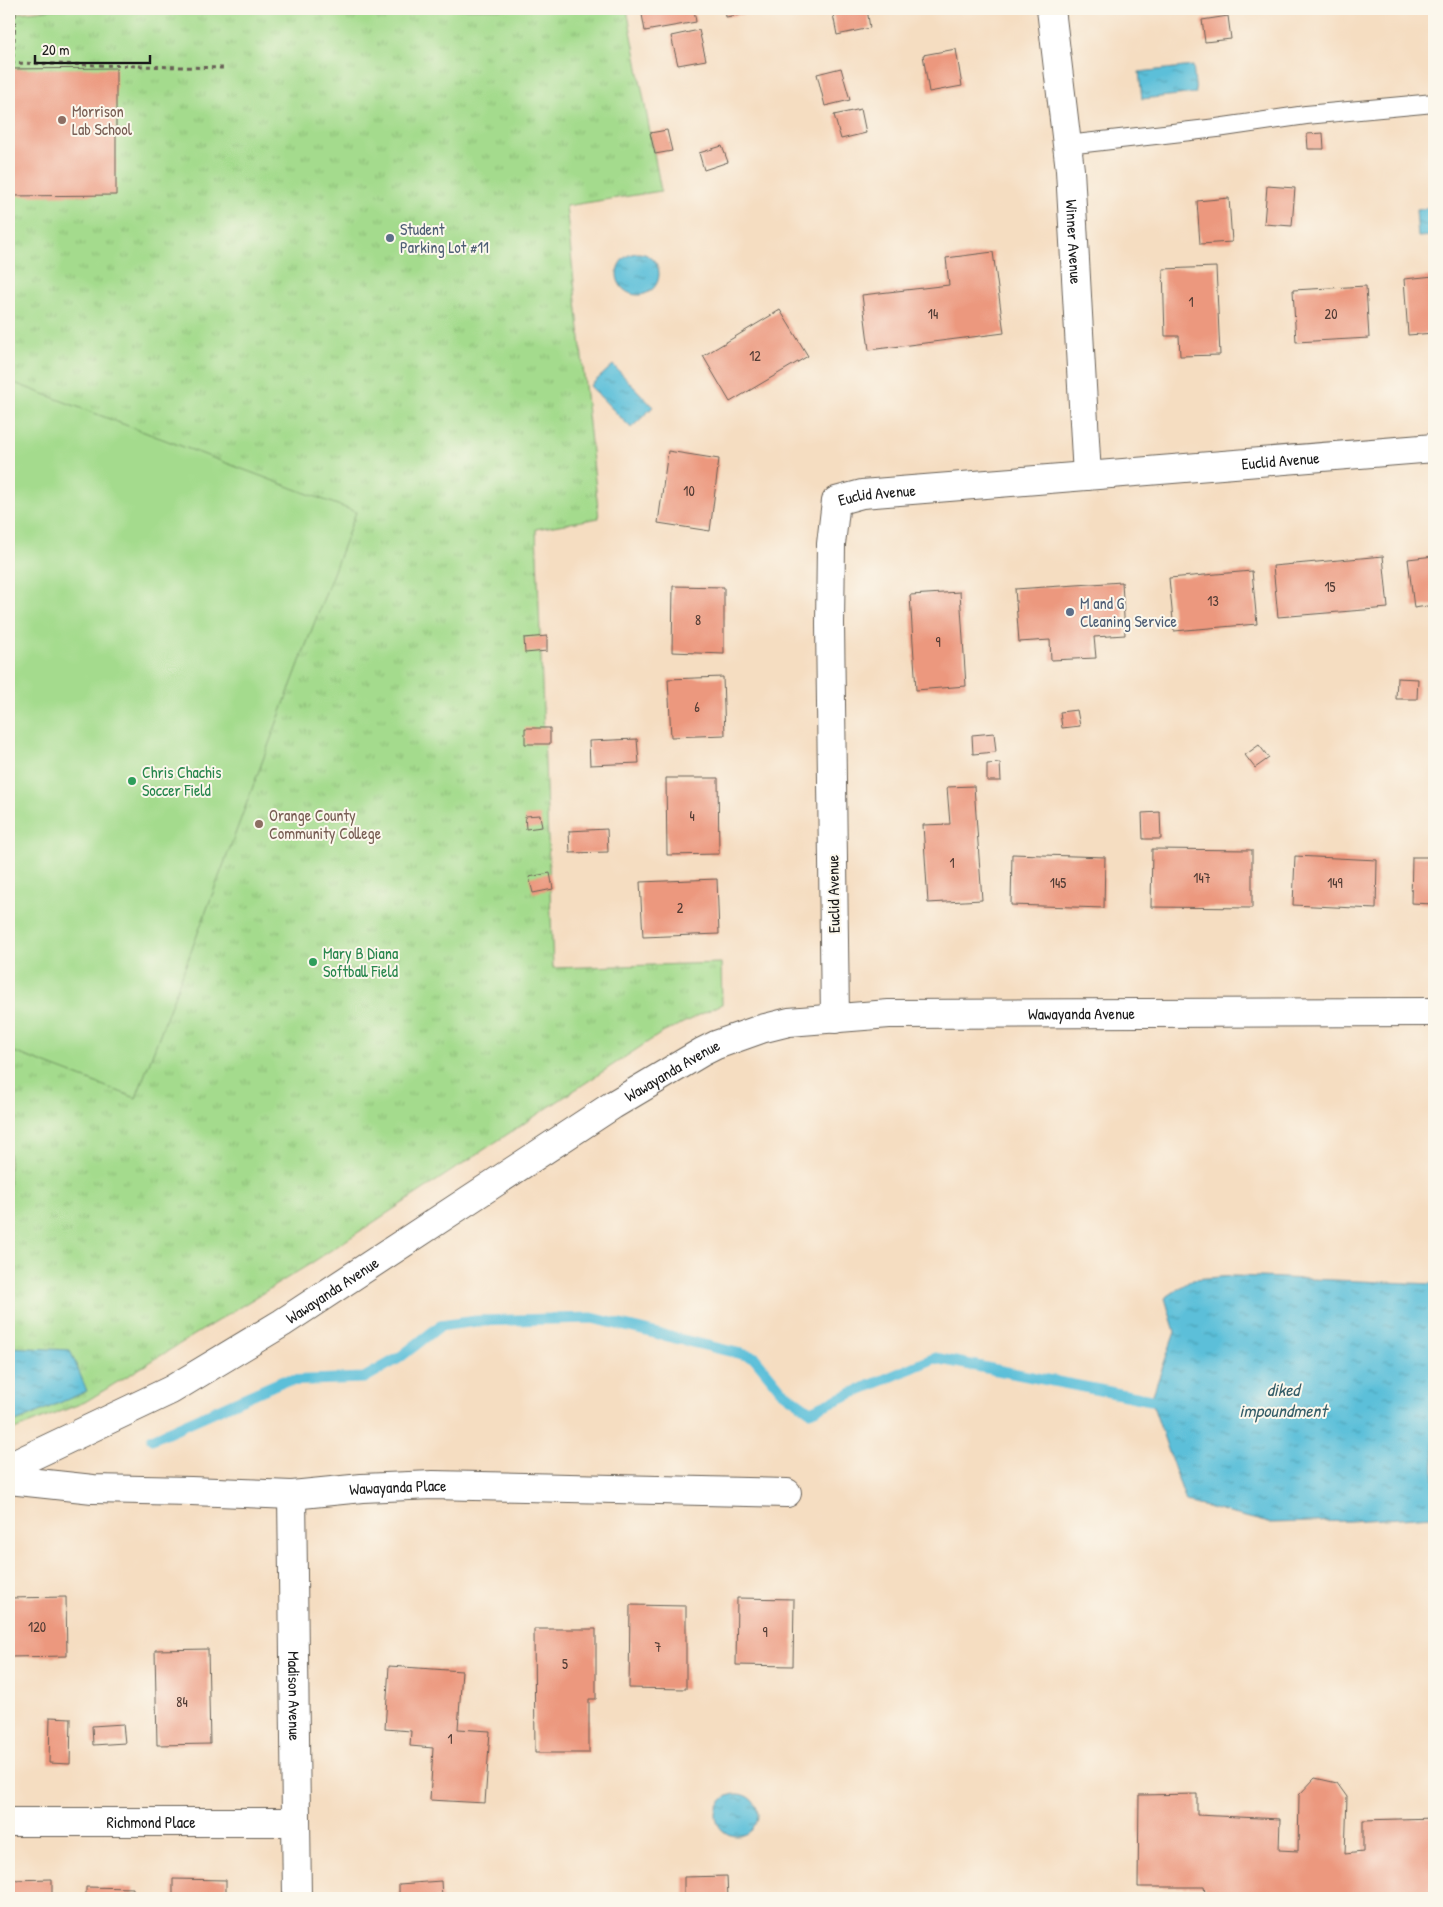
<svg xmlns="http://www.w3.org/2000/svg" width="1443" height="1907" viewBox="0 0 1443 1907" font-family="'Patrick Hand',sans-serif">
	<style>
		.park { fill: url(#park-tufts); stroke: #607c54 }
		.pitch { fill: #a4db8d; stroke: #607c54 }
		.water { fill: url(#water-ripples); stroke: #3c6e7a }
		.lines { fill: none; stroke-linecap: round; stroke-linejoin: round }
		.stream { stroke: #5bbfd9; stroke-width: 11 }
		.building { fill: #ec987e }
		.service-casing { stroke: #686056; stroke-width: 20 }
		.minor-casing { stroke: #686056; stroke-width: 30 }
		.tertiary-casing { stroke: #686056; stroke-width: 30 }
		.path { stroke: #686056; stroke-width: 3; stroke-dasharray: 4 4; stroke-linecap: butt }
		.service { stroke: #fff; stroke-width: 18 }
		.minor { stroke: #fff; stroke-width: 28 }
		.tertiary { stroke: #fff; stroke-width: 28 }
		.education-dot { fill: #8d6e63; stroke: #fbf7ec; stroke-width: 2 }
		.service-dot { fill: #5c6f8a; stroke: #fbf7ec; stroke-width: 2 }
		.leisure-dot { fill: #2e9e5b; stroke: #fbf7ec; stroke-width: 2 }
		.labels { text-anchor: middle; stroke-width: 4; stroke-linejoin: round; paint-order: stroke }
		.number-label { font-size: 14px; fill: #503b34 }
		.education-label { font-size: 16px; fill: #785e54; stroke: #fbf7ec; text-anchor: start }
		.service-label { font-size: 16px; fill: #4e5e75; stroke: #fbf7ec; text-anchor: start }
		.street-label { font-size: 16px; fill: #1c1c1c; stroke: #fbf7ec }
		.leisure-label { font-size: 16px; fill: #27864d; stroke: #fbf7ec; text-anchor: start }
		.water-label { font-size: 18px; font-style: italic; fill: #355d68; stroke: #fbf7ec }
	</style>
	<defs>
		<pattern id="park-tufts" width="24" height="20" patternUnits="userSpaceOnUse" patternTransform="scale(1.25)"><rect width="24" height="20" fill="#a4db8d"/><path d="M3 7l-1-3M5 7V3M7 7l1-3M15 17l-1-3M17 17v-4M19 17l1-3" fill="none" stroke="#8dbb79"/></pattern>
		<pattern id="water-ripples" width="26" height="14" patternUnits="userSpaceOnUse" patternTransform="scale(1.25)"><rect width="26" height="14" fill="#5bbfd9"/><path d="M2 4q2-2 4 0t4 0M15 11q2-2 4 0t4 0" fill="none" stroke="#4a9aaf"/></pattern>
	</defs>
	<rect width="100%" height="100%" fill="#fbf7ec"/>
	<filter id="ink" filterUnits="userSpaceOnUse"><feTurbulence type="fractalNoise" baseFrequency=".02" numOctaves="2"/><feDisplacementMap in="SourceGraphic" scale="10" xChannelSelector="R" yChannelSelector="G"/><feConvolveMatrix kernelMatrix="1 2 1 2 8 2 1 2 1" color-interpolation-filters="sRGB"/></filter>
	<filter id="wash" filterUnits="userSpaceOnUse"><feTurbulence type="fractalNoise" baseFrequency=".0096" numOctaves="4" result="noise"/><feDisplacementMap in="SourceGraphic" scale="20" xChannelSelector="R" yChannelSelector="G"/><feGaussianBlur stdDeviation="1.12" result="paint"/><feColorMatrix in="noise" values="0 0 0 0 0 0 0 0 0 0 0 0 0 0 0 0 0 1.4 0 .05"/><feComposite in="paint" operator="in"/></filter>
	<g filter="url(#wash)">
		<rect width="100%" height="100%" fill="#f5ddc1"/>
		<path class="park" d="M55,9H627L661,191L566,206L599,518L536,529L553,968L721,963L722,1004L660,1034L310,1264L85,1402L9,1432V14Z"/>
		<path class="pitch" d="M9,381L356,512L136,1098L9,1050Z"/>
		<path class="water" d="M1193,66L1196,93L1142,99L1139,72Z
			M1434,208V236L1418,237L1416,209Z
			M617 274a21 21 0 1 1 42 0a21 21 0 1 1-42 0Z
			M613,365L653,407L631,428L590,386Z
			M1234,1276L1434,1284V1516L1350,1521L1269,1523L1186,1502L1151,1400L1175,1332L1165,1298L1193,1279Z
			M9,1347L70,1350L87,1391L9,1425Z
			M716 1815a21 21 0 1 1 42 0a21 21 0 1 1-42 0Z"/>
		<g class="lines">
			<path class="stream" d="M152,1439L283,1381L364,1378L399,1358L440,1326L476,1321L592,1318L754,1357L781,1390L810,1411L935,1358L1151,1400"/>
		</g>
		<g id="blocks">
			<path class="building" d="M641,9H694L696,22L645,31Z
				M725,9H768V10L726,17Z
				M832,9H867L870,28L837,35Z
				M1228,16L1231,39L1205,42L1202,20Z
				M699,30L706,60L678,65L671,36Z
				M956,49L962,86L929,92L923,55Z
				M116,68V195L9,196V69Z
				M841,68L850,100L825,106L817,74Z
				M861,109L866,133L841,139L834,115Z
				M667,130L672,151L655,154L650,133Z
				M1323,133L1324,149H1308L1307,134Z
				M722,146L728,162L704,170L699,153Z
				M1267,186L1295,188L1292,226L1264,224Z
				M1229,198L1232,242L1200,244L1197,201Z
				M993,252L1004,333L869,350L862,295L949,285L946,258Z
				M1216,267L1220,355L1180,356L1179,336H1165L1163,269Z
				M1434,276V333L1408,335L1404,279Z
				M1366,286L1369,338L1296,342L1293,290Z
				M780,310L808,356L730,402L703,356Z
				M668,451L719,459L710,531L658,523Z
				M1383,556L1388,608L1278,617L1273,566Z
				M1434,556V605L1414,608L1408,559Z
				M1252,571L1257,624L1174,631L1169,578Z
				M1122,582L1125,635L1094,637L1096,658L1051,660L1050,640L1019,642L1015,589Z
				M673,586L724,587V654L672,652Z
				M960,592L966,686L916,690L910,595Z
				M547,636V651L525,653L524,638Z
				M723,677L725,735L671,737L668,679Z
				M1397,678L1418,679L1417,699H1396Z
				M1077,710L1080,726L1062,728L1060,712Z
				M525,728H550V744H525Z
				M994,733L996,752L973,754L972,735Z
				M637,739L639,763L590,765L589,741Z
				M1259,745L1269,758L1255,768L1245,755Z
				M1000,763L1001,781H987V764Z
				M666,778H718L719,854L667,855Z
				M974,786L982,900L928,903L923,825L950,824L947,787Z
				M1160,812L1161,839H1143L1142,813Z
				M540,815L542,827L526,829L525,816Z
				M607,829L608,852L570,853L569,831Z
				M1152,849L1252,850V908L1151,907Z
				M1012,854L1105,857L1104,908L1011,905Z
				M1295,856L1377,860L1376,909L1293,905Z
				M1412,857H1434V904L1411,903Z
				M550,873L553,889L533,893L529,877Z
				M717,879L719,934L643,937L640,882Z
				M66,1597L67,1656L9,1657V1598Z
				M737,1598L794,1599L793,1666L736,1665Z
				M630,1605L686,1606V1689L629,1688Z
				M534,1629H596V1699H589V1753H535Z
				M208,1649L210,1744L157,1745L155,1650Z
				M389,1666L462,1671L458,1729L490,1731L485,1803L430,1800L433,1748L410,1746L411,1731L385,1729Z
				M50,1717L71,1718L70,1764L49,1763Z
				M123,1724L125,1743L93,1745L92,1726Z
				M1315,1778L1337,1783L1347,1797L1345,1854L1363,1852V1820L1434,1818V1898H1206L1204,1887H1138L1139,1795L1197,1794V1815L1280,1819L1279,1850L1298,1851L1299,1795Z
				M727,1876L728,1898H684V1877Z
				M52,1879V1898H10V1880Z
				M173,1879L226,1880V1898H173Z
				M441,1881L442,1898H387V1896L399,1895V1884Z
				M86,1887L133,1888V1898H86Z"/>
		</g>
	</g>
	<g filter="url(#ink)">
		<use href="#blocks" fill-opacity="0" stroke="#686056" stroke-width="1"/>
		<g class="lines">
			<g class="service-casing">
				<path id="service" d="M1067,145L1217,128L1306,115L1434,103"/>
			</g>
			<g class="minor-casing">
				<g id="minor">
					<path id="s1" d="M1051,9L1070,170L1087,476"/>
					<path id="s2" d="M835,1019L830,624L831,544L836,501L862,494L1434,448"/>
					<path id="s3" d="M9,1480L93,1489L191,1491L292,1495L362,1488L433,1485L787,1493"/>
					<path id="s4" d="M292,1495L297,1898"/>
					<path id="s5" d="M9,1822H295"/>
				</g>
			</g>
			<g class="tertiary-casing">
				<g id="tertiary">
					<path id="s6" d="M9,1467L171,1390L282,1323L613,1105L702,1052L716,1045L761,1029L789,1022L889,1014L1434,1012"/>
				</g>
			</g>
			<path class="path" d="M15,13L13,63L223,68"/>
			<use href="#service" class="service"/>
			<use href="#minor" class="minor"/>
			<use href="#tertiary" class="tertiary"/>
		</g>
	</g>
	<g class="education-dot">
		<circle cx="62" cy="120" r="5"/>
		<circle cx="259" cy="824" r="5"/>
	</g>
	<g class="service-dot">
		<circle cx="390" cy="238" r="5"/>
		<circle cx="1070" cy="612" r="5"/>
	</g>
	<g class="leisure-dot">
		<circle cx="132" cy="781" r="5"/>
		<circle cx="313" cy="962" r="5"/>
	</g>
	<g class="labels">
		<g class="number-label">
			<text x="1191" y="307">1</text>
			<text x="933" y="319">14</text>
			<text x="1331" y="319">20</text>
			<text x="755" y="361">12</text>
			<text x="689" y="496">10</text>
			<text x="1330" y="592">15</text>
			<text x="1213" y="606">13</text>
			<text x="698" y="625">8</text>
			<text x="938" y="647">9</text>
			<text x="697" y="712">6</text>
			<text x="692" y="821">4</text>
			<text x="952" y="868">1</text>
			<text x="1202" y="883">147</text>
			<text x="1058" y="888">145</text>
			<text x="1335" y="888">149</text>
			<text x="680" y="913">2</text>
			<text x="37" y="1632">120</text>
			<text x="765" y="1637">9</text>
			<text x="658" y="1652">7</text>
			<text x="565" y="1669">5</text>
			<text x="182" y="1707">84</text>
			<text x="450" y="1744">1</text>
		</g>
		<g class="education-label">
			<text x="72" y="117">Morrison<tspan x="72" dy="18">Lab School</tspan></text>
			<text x="269" y="821">Orange County<tspan x="269" dy="18">Community College</tspan></text>
		</g>
		<g class="service-label">
			<text x="400" y="235">Student<tspan x="400" dy="18">Parking Lot #11</tspan></text>
			<text x="1080" y="609">M and G<tspan x="1080" dy="18">Cleaning Service</tspan></text>
		</g>
		<g class="street-label">
			<text dy="6" stroke="none"><textPath href="#s1" startOffset="234">Winner Avenue</textPath></text>
			<text dy="6" stroke="none"><textPath href="#s2" startOffset="965">Euclid Avenue</textPath></text>
			<text dy="6" stroke="none"><textPath href="#s2" startOffset="560">Euclid Avenue</textPath></text>
			<text transform="translate(833 894) rotate(-91)" y="6">Euclid Avenue</text>
			<text dy="6" stroke="none"><textPath href="#s6" startOffset="1194">Wawayanda Avenue</textPath></text>
			<text dy="6" stroke="none"><textPath href="#s6" startOffset="774">Wawayanda Avenue</textPath></text>
			<text dy="6" stroke="none"><textPath href="#s6" startOffset="369">Wawayanda Avenue</textPath></text>
			<text dy="6" stroke="none"><textPath href="#s3" startOffset="390">Wawayanda Place</textPath></text>
			<text dy="6" stroke="none"><textPath href="#s4" startOffset="201">Madison Avenue</textPath></text>
			<text dy="6" stroke="none"><textPath href="#s5" startOffset="142">Richmond Place</textPath></text>
		</g>
		<g class="leisure-label">
			<text x="142" y="778">Chris Chachis<tspan x="142" dy="18">Soccer Field</tspan></text>
			<text x="323" y="959">Mary B Diana<tspan x="323" dy="18">Softball Field</tspan></text>
		</g>
		<g class="water-label">
			<text x="1283" y="1396">diked<tspan x="1283" dy="21">impoundment</tspan></text>
		</g>
	</g>
	<rect width="1443" height="1907" fill="none" stroke="#fbf7ec" stroke-width="30"/>
	<path d="M35 55v8h115v-8" fill="none" stroke="#1c1c1c" stroke-width="2.5"/>
	<text x="42" y="55" font-size="15" fill="#1c1c1c" stroke="#fbf7ec" stroke-width="4" paint-order="stroke">20 m</text>
</svg>
